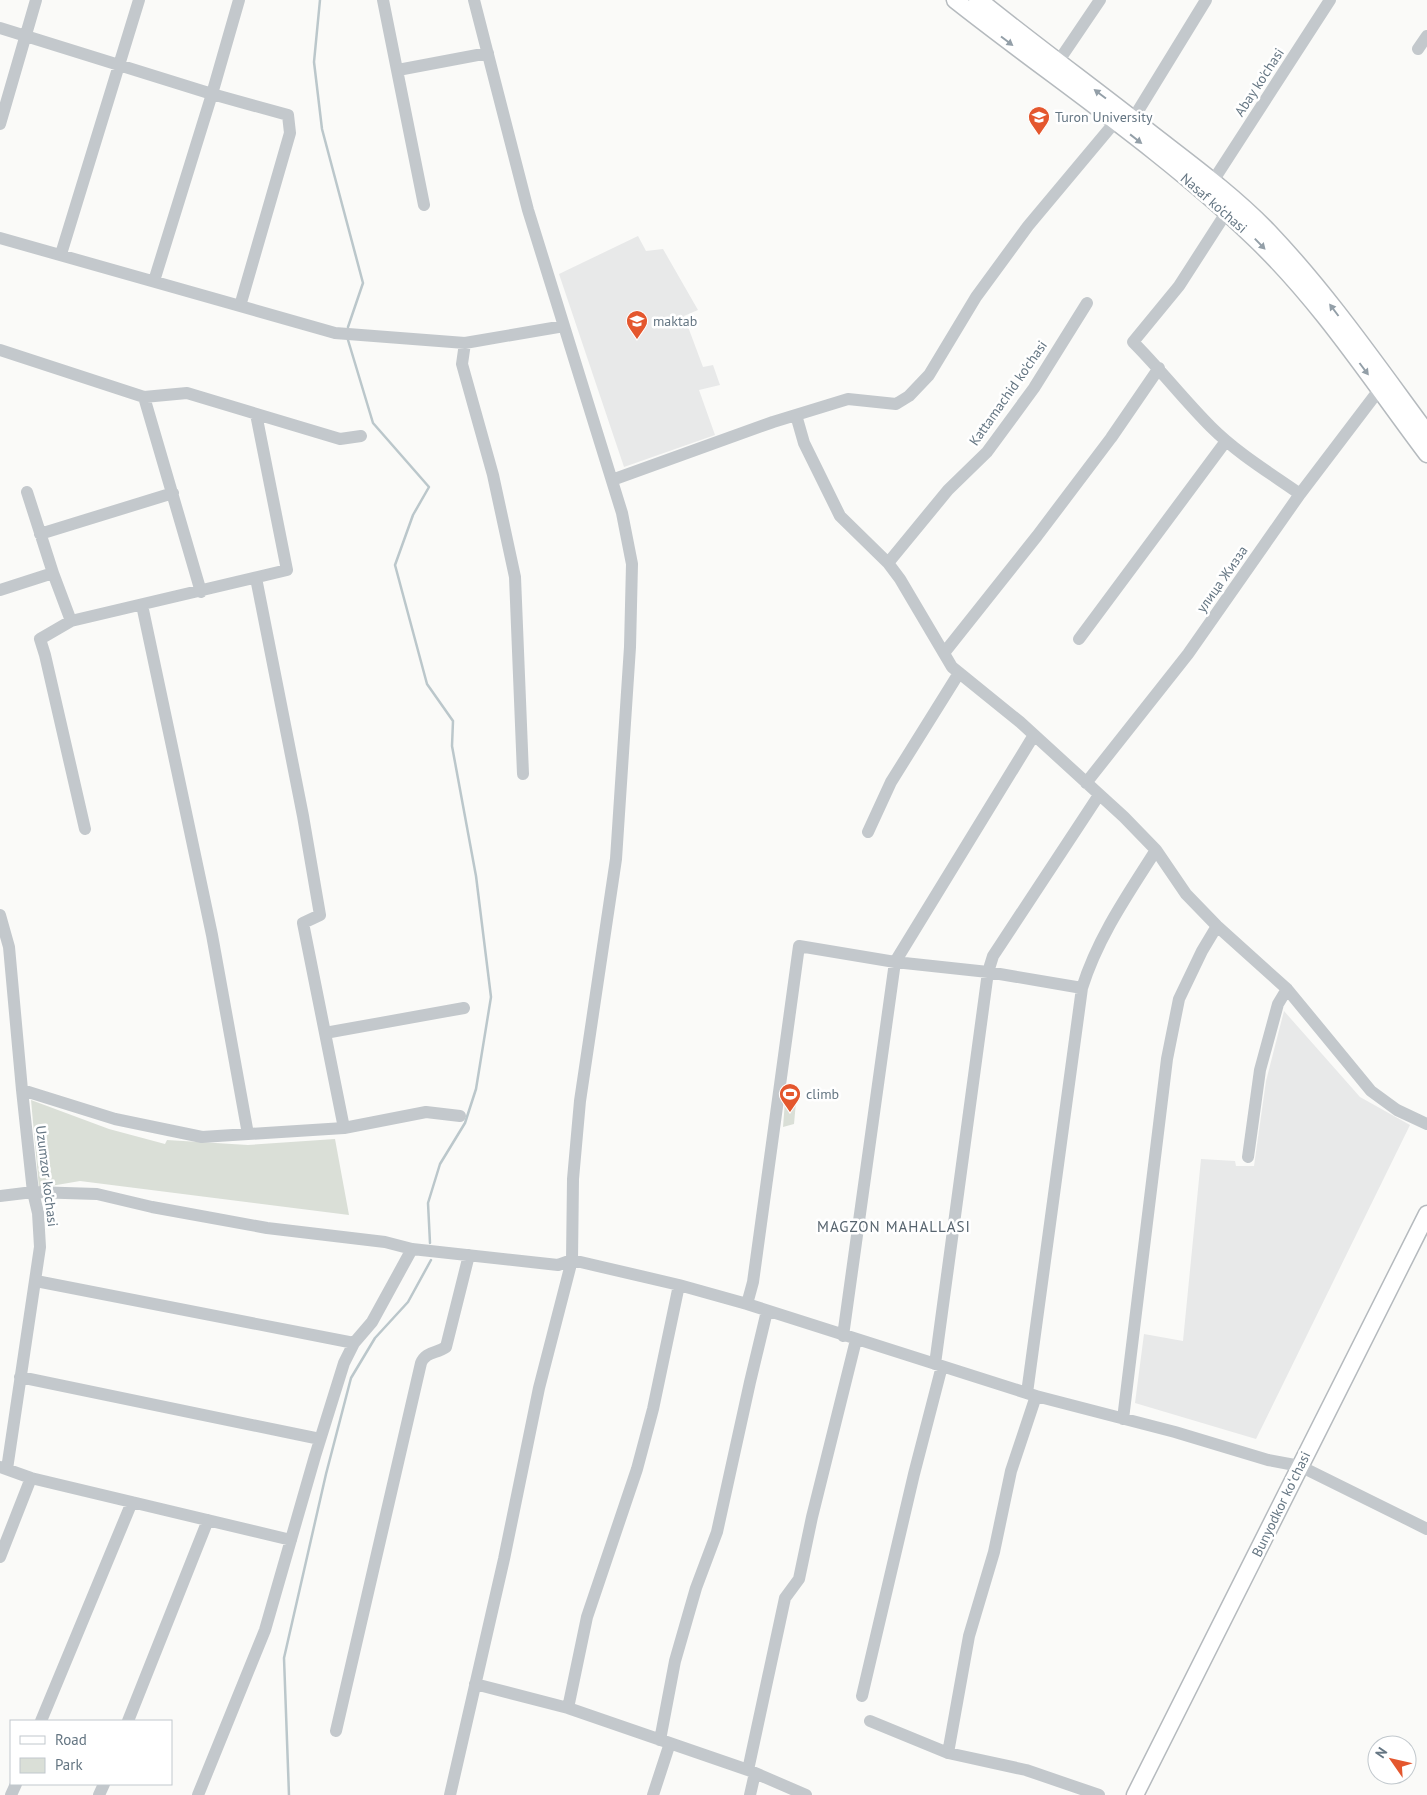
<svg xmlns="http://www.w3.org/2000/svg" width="1427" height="1795" viewBox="0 0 1427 1795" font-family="'PT Sans',sans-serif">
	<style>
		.built { fill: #e8e9e9 }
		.green { fill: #dadfd7 }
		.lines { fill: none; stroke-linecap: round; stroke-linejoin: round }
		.stream { stroke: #bbc7cb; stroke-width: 2.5 }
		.major-casing { stroke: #b5babe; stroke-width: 19 }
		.minor { stroke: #c3c8cc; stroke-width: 12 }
		.major { stroke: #fff; stroke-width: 16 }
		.oneway { fill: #939fa8 }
		.labels { text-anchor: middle; stroke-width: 5; stroke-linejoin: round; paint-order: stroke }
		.street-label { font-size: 14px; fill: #657683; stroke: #fff }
		.poi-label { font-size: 14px; fill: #657683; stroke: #fff; text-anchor: start }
		.neighbourhood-label { font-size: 15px; letter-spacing: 1px; fill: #57646e; stroke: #fff }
	</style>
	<rect width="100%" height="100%" fill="#fafaf8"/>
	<path class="built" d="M638,236L646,251L663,249L698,310L684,316L703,367L713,365L720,385L699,390L715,435L624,467L559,274Z
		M1284,1011L1360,1097L1410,1125L1256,1439L1135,1403L1144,1334L1183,1341L1201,1159L1235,1161L1236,1166H1254L1266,1081Z"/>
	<path class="green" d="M31,1100L109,1129L165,1144L167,1140L248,1145L335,1139L349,1215L80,1181L39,1188Z
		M785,1101L796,1102L794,1124L783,1127Z"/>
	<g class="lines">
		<path class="stream" d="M320,0L314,62L322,129L363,283L348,327
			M348,340L373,423L429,487L413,515L395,565L427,684L453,721L452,746L476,876L491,997L476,1089L465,1123L440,1164L428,1203L430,1243
			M289,1795L284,1658L326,1474L351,1378L375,1338L408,1302L431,1260"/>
		<g class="major-casing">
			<path id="major" d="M955,0C1055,79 1163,150 1254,238C1321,302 1372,381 1427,454
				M971,12L979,0C1036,46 1095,89 1152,134C1192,165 1233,195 1268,231C1327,293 1376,364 1427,433
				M1135,1795L1427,1214"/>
		</g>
		<path class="minor" d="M383,0L424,205
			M0,28L212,94L288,115L290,133L240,306
			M1418,49L1427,36
			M1058,62L1100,0
			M398,70L488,53
			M1133,119L1206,0
			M0,124L36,0
			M1213,181L1330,0
			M1226,213L1179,286L1133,342C1160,369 1184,400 1211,427C1237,453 1270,473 1300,494
			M0,238L335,333L465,343L564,326
			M61,254L139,0
			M154,281L212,94L239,0
			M465,343L462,364L493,475L515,577L523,774
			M0,350L144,397L187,393L340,439L361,436
			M144,397L201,592
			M796,415L804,443L840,516L888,563L900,579L952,667L1020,722L1124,817L1156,850L1186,894L1217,926L1287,989L1371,1091L1397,1110L1427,1124
			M612,480L773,422L848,399L896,404L909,396L929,375L976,297L1028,226L1115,122
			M27,492L53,573L71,621
			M40,534L173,493
			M888,563L948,490L987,452L1034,388L1087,303
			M256,578L303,816L320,915L303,923L344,1128
			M0,590L53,573
			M142,605L212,935L248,1134
			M1079,639L1226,441
			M944,653L1037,536L1111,438L1159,368
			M1086,783L1188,654L1300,494L1379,390
			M85,829L45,655L40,639L71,621L287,570L256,414
			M868,832L891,782L959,673
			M0,915L9,947L22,1090L33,1192L38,1213L40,1247L7,1469
			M325,1033L464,1008
			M22,1090L115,1119L202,1137L344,1128L426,1112L460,1116
			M1248,1157L1260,1070L1278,1004L1287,989
			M0,1196L33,1192L97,1194L152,1207L267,1228L385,1242L412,1249L558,1265L572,1260L679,1285L747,1304L1036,1396L1175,1432L1268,1460L1300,1466L1427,1529
			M36,1281L354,1343
			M747,1304L753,1282L799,946L895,962L988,972L1082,988
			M843,1336L895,962L1034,735
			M935,1364L988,972L993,956L1099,795
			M20,1377L320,1439
			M1027,1393L1082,988C1098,937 1128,894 1156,850
			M1123,1419L1167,1059L1179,999L1202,951L1217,926
			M0,1467L31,1478L291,1540
			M0,1557L31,1478
			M475,1684L568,1708L748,1770L806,1795
			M862,1696L914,1474L942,1366
			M568,1708L587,1617L637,1469L653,1409L679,1285
			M41,1721L132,1502
			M128,1721L208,1520
			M870,1721L948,1753L1026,1770L1099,1795
			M336,1731L421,1363C426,1351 436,1354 446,1347L469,1255
			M660,1740L675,1661L696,1588L717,1532L750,1382L767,1311
			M948,1753L969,1636L994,1552L1011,1471L1036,1396
			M748,1770L785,1598L799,1579L812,1517L856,1340
			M11,1795L16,1784
			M99,1795L104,1784
			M198,1795L265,1630L315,1456L344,1363L354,1343L372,1322L412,1249
			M450,1795L504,1559L539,1388L572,1260L573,1179L580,1101L616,859L630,647L632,564L622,513L528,210L474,0
			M653,1795L670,1743
			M750,1795L755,1773"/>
		<use href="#major" class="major"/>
	</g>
	<defs><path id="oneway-solid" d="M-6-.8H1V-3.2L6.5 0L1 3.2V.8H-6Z" transform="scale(1.25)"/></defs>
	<g class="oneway">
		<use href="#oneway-solid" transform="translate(1007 41) rotate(37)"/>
		<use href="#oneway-solid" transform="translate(1100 94) rotate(-143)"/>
		<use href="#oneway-solid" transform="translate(1136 139) rotate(38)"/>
		<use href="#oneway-solid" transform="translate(1260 244) rotate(46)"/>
		<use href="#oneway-solid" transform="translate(1334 310) rotate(-127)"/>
		<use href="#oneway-solid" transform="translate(1364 369) rotate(53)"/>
	</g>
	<defs>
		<g id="university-pin" transform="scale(1.125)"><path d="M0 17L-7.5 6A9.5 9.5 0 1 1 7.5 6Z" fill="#e4572e" stroke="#fff"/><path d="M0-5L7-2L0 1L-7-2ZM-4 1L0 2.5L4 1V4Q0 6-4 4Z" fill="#fff"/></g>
		<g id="school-pin" transform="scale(1.125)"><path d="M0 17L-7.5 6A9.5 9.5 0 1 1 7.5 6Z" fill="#e4572e" stroke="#fff"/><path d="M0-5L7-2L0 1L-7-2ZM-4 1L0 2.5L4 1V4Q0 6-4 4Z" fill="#fff"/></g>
		<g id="stadium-pin" transform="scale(1.125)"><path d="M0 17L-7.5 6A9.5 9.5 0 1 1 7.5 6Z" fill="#e4572e" stroke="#fff"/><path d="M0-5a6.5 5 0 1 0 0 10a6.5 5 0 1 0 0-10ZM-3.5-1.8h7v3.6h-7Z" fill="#fff"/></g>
	</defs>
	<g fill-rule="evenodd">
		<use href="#university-pin" x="1039" y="117"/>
		<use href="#school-pin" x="637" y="321"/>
		<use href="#stadium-pin" x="790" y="1094"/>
	</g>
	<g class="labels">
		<g class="street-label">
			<text transform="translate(1259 82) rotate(-57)" y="5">Abay ko'chasi</text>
			<text transform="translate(1214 203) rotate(41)" y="5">Nasaf ko‘chasi</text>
			<text transform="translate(1008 393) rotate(-55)" y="5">Kattamachid ko'chasi</text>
			<text transform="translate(1222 579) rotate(-55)" y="5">улица Жизза</text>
			<text transform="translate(47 1176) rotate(83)" y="5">Uzumzor ko'chasi</text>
			<text transform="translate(1281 1504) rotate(-64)" y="5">Bunyodkor koʻchasi</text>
		</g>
		<g class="poi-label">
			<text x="1055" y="122">Turon University</text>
			<text x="653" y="326">maktab</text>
			<text x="806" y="1099">climb</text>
		</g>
		<g class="neighbourhood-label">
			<text x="894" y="1232">MAGZON MAHALLASI</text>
		</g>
	</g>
	<rect x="10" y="1720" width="162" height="65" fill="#ffffff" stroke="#c1c8cd"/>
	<rect x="20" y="1736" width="25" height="8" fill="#ffffff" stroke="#c1c8cd"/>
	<text x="55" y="1745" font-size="15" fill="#657683">Road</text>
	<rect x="20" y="1758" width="25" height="15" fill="#dadfd7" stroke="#c1c8cd"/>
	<text x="55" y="1770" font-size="15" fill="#657683">Park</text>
	<g transform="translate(1392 1760) rotate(304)"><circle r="24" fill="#ffffff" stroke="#c1c8cd"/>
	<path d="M0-4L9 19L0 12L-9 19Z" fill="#e4572e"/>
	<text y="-8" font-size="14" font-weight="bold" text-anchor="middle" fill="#657683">N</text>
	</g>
</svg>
